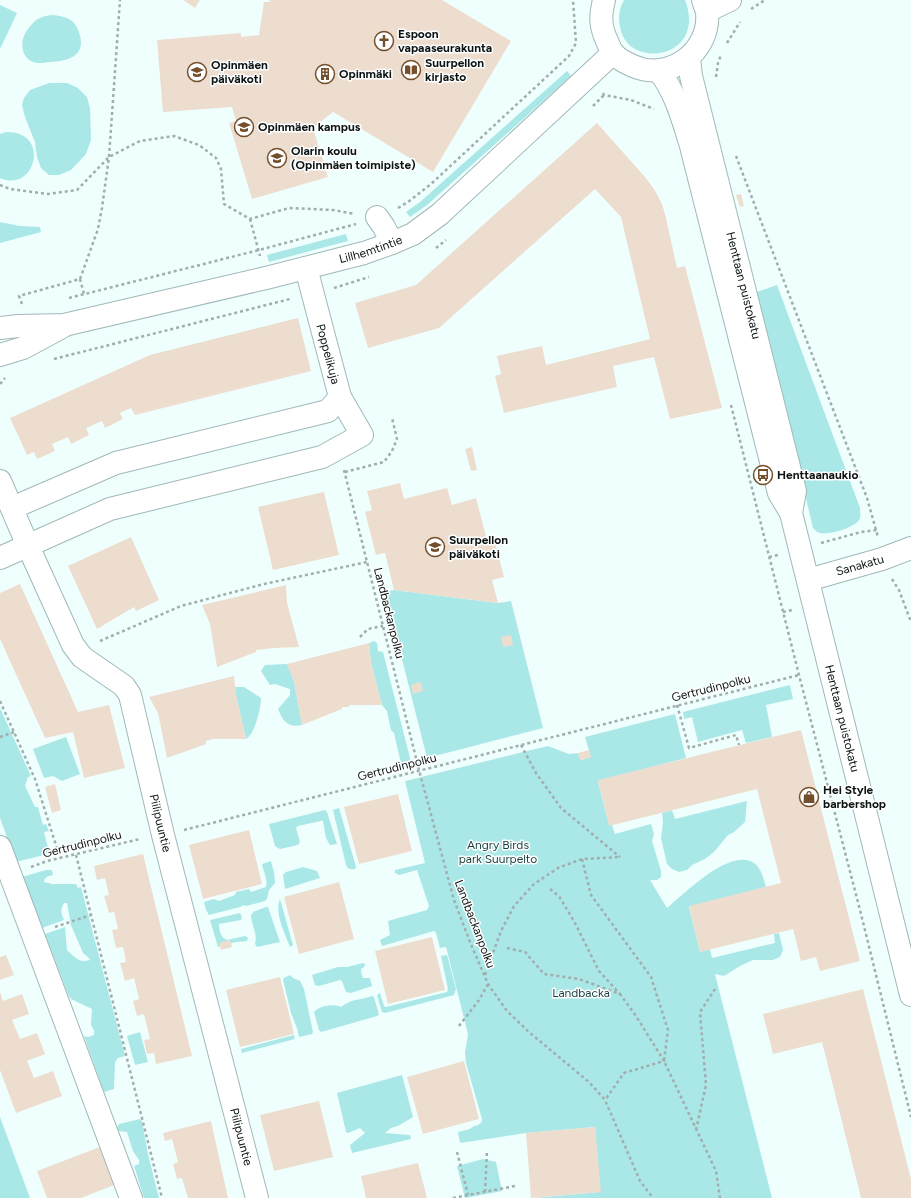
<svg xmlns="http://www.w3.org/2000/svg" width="911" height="1198" viewBox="0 0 911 1198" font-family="Figtree,sans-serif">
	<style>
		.green { fill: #aae7e7 }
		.building { fill: #edddce }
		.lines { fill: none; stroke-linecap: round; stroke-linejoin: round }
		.minor-casing { stroke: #a0b8b8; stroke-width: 24 }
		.major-casing { stroke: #a0b8b8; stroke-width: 24 }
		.path { stroke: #a1aead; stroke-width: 2.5; stroke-dasharray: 3 3; stroke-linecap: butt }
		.minor { stroke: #fff; stroke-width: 22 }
		.major { stroke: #fff; stroke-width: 22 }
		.labels { text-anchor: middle; stroke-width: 3; stroke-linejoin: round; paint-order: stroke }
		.poi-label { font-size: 12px; font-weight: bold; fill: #0b1413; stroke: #fff; text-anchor: start }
		.street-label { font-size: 12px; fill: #0b1413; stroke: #fff }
		.park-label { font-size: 12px; fill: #173f3f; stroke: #fff }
	</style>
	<rect width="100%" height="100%" fill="#effffe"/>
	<path class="green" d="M624,0H685C708,59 627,71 620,27C618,17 619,9 624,0Z
		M0,5L17,13L0,49Z
		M53,15C66,17 74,18 79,32C87,56 69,61 50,62C44,63 36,64 31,61C21,56 20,41 26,32C34,20 39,16 53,15Z
		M567,71L571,76L427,205L410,217L406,212L420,202Z
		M49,83H67L78,88L87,97L90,108L91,140L86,154L71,170L59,175H49L41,168L37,157L35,142L25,117L22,105L24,98L30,90Z
		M6,132C52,131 35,194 0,178V134Z
		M0,222L20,226L40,227L41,232L0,243Z
		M346,234L348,241L269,262L267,255Z
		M777,285L860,508C860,511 861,515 860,518C858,527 826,537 817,532C816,531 814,529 813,528L757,292Z
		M394,590L498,603L511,601L543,728L427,758L385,592Z
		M374,641L377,643L378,651L383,652L410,758V767L402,768L394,733L391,730L387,711L382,705L371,663L369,643Z
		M287,664L294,681L302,725C287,728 283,721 278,709L290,695V689L275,684L270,685L261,671L265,665Z
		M790,685L793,699L766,705L772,737L746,743L742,730L698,742L692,717L684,719L683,712Z
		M235,687H244L261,698C261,708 255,734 246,739L236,695Z
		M0,708L31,776L28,777L25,786L35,807H38L43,825L46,824L49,831L44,832L48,848V854L16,862L0,818Z
		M675,714L686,758L598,781L609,825H612L615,834L651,824L654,834L652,841L661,871V877L657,880H650L667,908C684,894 730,847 754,863C761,867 764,880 766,887L689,907L700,952L710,949L712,958L775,943L774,934L779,933L783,950L780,957L773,960H753L740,966L724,976L715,974L772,1198H534L600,1192L595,1127L526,1133L460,1143L458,1132L470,1129C474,1124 482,1127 482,1119L466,1063L465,1053L468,1034L446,947L440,948L436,933L434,931L382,946L380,940L390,935L388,921L427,910L429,906L417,870L399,875L395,873V870L425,863L405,781L548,746L569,754L578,753L581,760L591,757L585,737Z
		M66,737L80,774L62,781L53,776L44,778L33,749Z
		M747,801L745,822L734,832L728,835L714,852L705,859L692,865L687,870L679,872L672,869L667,864L661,838L663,822L662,813L672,810L675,819Z
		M339,808L356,867L355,869C350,870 348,869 346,865L333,810Z
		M325,810L327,812L337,844L330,845L326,838L323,821H321L298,826L296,828L300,842L298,845L280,849L275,846L269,824Z
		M271,861L274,872L275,883L269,890L267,899L265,901L246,906L244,905L240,907L209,915L206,910L204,902L214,899L219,901L235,895L236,892L249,889L251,892L266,887C268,879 263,871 262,864Z
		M303,867L317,871L320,878L285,889L283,875L286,872Z
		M46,870H52L53,875C49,876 44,877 44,882L52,884H76L78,888L81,887L125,1056L118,1058L115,1062L114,1089L104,1092L84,1036L88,1037L94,1035V1030L91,1025L92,1009L71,999L68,994L45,934L65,927L67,950C74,956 79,964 90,960L88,957L83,953L71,925L67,903H64C60,910 61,913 64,920L42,928L22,877Z
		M280,899L293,945L290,947C285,934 274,913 280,899Z
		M266,907H268L280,942L257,947L255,944C258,933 251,925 251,915L253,912Z
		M240,913L242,917L241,920L219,924C219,931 221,938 227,940L245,936L248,938L247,941L236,942L218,947L210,920Z
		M447,955L456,989L454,995L385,1013L382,1012L377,995L380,993L384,1006L386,1007L447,992L448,989L441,956Z
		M363,963L365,964V966L361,969V972L363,978H370L372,986L351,993L346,992L342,981L340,980L319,986L315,985L312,975L338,967H347Z
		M290,975L293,978L300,981L304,989L313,1032L312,1034L299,1037L297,1028L291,1013L283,980L284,978Z
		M372,996L374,997L379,1015L377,1016L321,1032L319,1030L314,1012C319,1006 334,1003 341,1007C350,999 361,1000 372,996Z
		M140,1032L148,1062L135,1065L127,1036Z
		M294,1035L295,1039L242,1053L241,1049Z
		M402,1075L413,1117L398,1126L391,1128L385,1133L410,1135L411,1139L352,1153L350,1145L365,1133L360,1128L348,1133L346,1132L337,1093Z
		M0,1117L30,1198H0Z
		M140,1119L142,1121L148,1154L159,1198H144L134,1166L139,1164V1160L133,1151L127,1132L119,1131L117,1128L119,1124Z
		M483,1159L496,1162L502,1191L465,1198L457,1166Z"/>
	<path class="building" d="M183,0H200L195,8Z
		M269,0H442L511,41L433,172L333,112L313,128L328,177L252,199L229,123L236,121L232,107L163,112L157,40L241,33V37L259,35L264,2H271Z
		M597,123L645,177L654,189L662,204L666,218L677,268L685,266L722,408L670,419L654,357L613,366L617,387L504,413L495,376L501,374L497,356L542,346L546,365L650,339L621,217L595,189L439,328L368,348L355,303L416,285Z
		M741,194L744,206L740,207L736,195Z
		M298,318L311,371L135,415L131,408L120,413L123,419L105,428L102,421L86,428L89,435L71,444L68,437L52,444L55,451L37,459L34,452L27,455L10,418L150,355Z
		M472,447L477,470L471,471L465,449Z
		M400,483L404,499L447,488L452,505L476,498L487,540L494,538L504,577L492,580L498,603L394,590L385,553L376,555L365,512L372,510L367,491Z
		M324,492L339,555L273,570L258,507Z
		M131,537L159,600L136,611L134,607L97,629L68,566Z
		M20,584L78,712L109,705L125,768L84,778L73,732L45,738L0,639V593Z
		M286,585L287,603L299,647L274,648L256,650V652L217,667L210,624L202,605Z
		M511,635L513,645L503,647L501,637Z
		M369,643L371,663L382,705H349V707H342V709L302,725L294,681L287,664Z
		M234,676L236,695L246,739H213L206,741V744L167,758L158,713L149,697Z
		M421,682L423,691L413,694L411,685Z
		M801,730L860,961L820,971L816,957L801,961L793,929L700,952L689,906L781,883L757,789L609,826L598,780Z
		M589,750L591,757L580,760L578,753Z
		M55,784L61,810L52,813L45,787Z
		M398,794L412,851L359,864L344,807Z
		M249,830L262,884L203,899L189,845Z
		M143,854L192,1056L156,1064L154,1053L147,1054L144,1040L150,1039L144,1014L137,1016L133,1001L139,999L134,978L125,981L120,963L126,962L123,947L116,948L112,930L118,929L114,912L109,913L104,896L109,895L105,878L97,880L94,866Z
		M339,882L354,939L299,954L284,897Z
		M432,937L445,990L388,1004L375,951Z
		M230,940L232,947L221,950L219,943Z
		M6,955L14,975L0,980V957Z
		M280,977L294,1034L240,1047L226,990Z
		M863,989L911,1179V1198H861L822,1042L773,1054L763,1014Z
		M0,992L3,1001L22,994L29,1014L12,1020L20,1039L37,1033L45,1054L27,1061L34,1078L53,1071L62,1096L16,1113L0,1070Z
		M464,1061L479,1119L423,1134L407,1077Z
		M319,1101L333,1157L274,1171L260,1115Z
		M211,1121L228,1198H188L182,1178L177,1179L173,1164L178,1162L172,1139L165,1141L163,1133Z
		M595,1127L601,1192L531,1198L526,1133Z
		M100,1147L114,1185L81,1198H47L37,1171Z
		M418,1163L427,1198H366L361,1176Z"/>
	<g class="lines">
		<g class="minor-casing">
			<g id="minor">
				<path id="s1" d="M689,58L691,76L795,491L791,513"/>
				<path id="s2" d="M659,71C676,93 683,120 691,146L779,493L791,513L911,995"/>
				<path d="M377,217L384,227L392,243"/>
				<path id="s3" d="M0,481L28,546L73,645L82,657L124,686L130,695L163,835L257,1198"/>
				<path d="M12,508L116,463L328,411L340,397"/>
				<path d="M0,558L110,509L322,457L362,435L340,397L306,268"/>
				<path id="s4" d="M808,580L882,559L911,548"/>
				<path d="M0,847L131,1198"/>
			</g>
		</g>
		<g class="major-casing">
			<g id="major">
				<path d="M604,0C600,16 600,26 607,41C609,45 610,50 613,53C617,58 626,63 633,66C669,82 711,52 707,12C706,8 704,4 703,0"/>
				<path d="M707,11L730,0"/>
				<path id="s5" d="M0,328L18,326L64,325L266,278L364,253L392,243L413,234L440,214L613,53"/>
				<path d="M0,355L23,348L62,327"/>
			</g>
		</g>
		<path class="path" d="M751,9L765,0
			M727,43L740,22
			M716,77L718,63L721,55
			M603,93L604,95L631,100L654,109
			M593,106L604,95
			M736,156L867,498L878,537
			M0,185L10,189L48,194L77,190L109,157L140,141L174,136L199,145L216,158L221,169L224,204L250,219L289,208L333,210L355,214
			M398,208L408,202L431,184L569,56L576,43L573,0
			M250,219L260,256
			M436,248L446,240
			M80,279L84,294
			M334,288L369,277
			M69,298L259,250L356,224
			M22,304L19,296L80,279L98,229L102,208L109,157L120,0
			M54,359L290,299
			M0,384L5,378
			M731,405L799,675L860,910L911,1117
			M344,470L419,770L454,900L470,942L488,984L507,1011L530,1033L589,1082L605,1100L640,1181L653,1198
			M345,472L384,462L392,451L397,439L392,418
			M821,543L861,532L877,530
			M769,557L778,555
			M892,579L899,590L911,622
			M783,612L792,610
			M360,637L368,629L383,626
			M100,641L181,606L264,584L367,562
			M0,701L35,779L60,858
			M677,705L689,748L736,735L739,745
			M0,737L14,732
			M521,745L536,773L561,808L620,857
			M184,830L799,675
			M76,855L162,1198
			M582,859L591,895L651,977L668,1030L664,1061L716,1171L720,1198
			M31,867L47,861L140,839
			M550,889L559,896L575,923L599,971L620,994
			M55,927L91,915
			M507,948L525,952L544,974L579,979L620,994L636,1016L664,1061L624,1073L605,1100
			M485,975L501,931L514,906L534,884L558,868L582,859L620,857
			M459,1026L479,1000L488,984
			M696,1130L706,1085L700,1012L715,989
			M457,1152L468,1195
			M485,1192L487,1151
			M453,1198L515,1186"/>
		<use href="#minor" class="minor"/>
		<use href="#major" class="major"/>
	</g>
	<defs>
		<g id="church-ring" transform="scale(1)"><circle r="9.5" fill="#fff" stroke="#744f2b" stroke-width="1.5"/><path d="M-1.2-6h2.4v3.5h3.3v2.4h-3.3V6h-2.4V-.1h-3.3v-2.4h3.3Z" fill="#744f2b"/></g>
		<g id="library-ring" transform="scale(1)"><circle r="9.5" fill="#fff" stroke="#744f2b" stroke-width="1.5"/><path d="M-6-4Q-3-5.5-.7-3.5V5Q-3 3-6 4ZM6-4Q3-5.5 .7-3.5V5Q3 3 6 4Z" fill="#744f2b"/></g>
		<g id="school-ring" transform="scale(1)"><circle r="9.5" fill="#fff" stroke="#744f2b" stroke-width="1.5"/><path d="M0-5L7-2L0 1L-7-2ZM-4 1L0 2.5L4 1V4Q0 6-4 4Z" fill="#744f2b"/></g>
		<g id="building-ring" transform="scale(1)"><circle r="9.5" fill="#fff" stroke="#744f2b" stroke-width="1.5"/><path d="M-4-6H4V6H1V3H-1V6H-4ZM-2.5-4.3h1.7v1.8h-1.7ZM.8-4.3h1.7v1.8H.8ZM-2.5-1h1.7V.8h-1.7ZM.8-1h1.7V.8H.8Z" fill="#744f2b"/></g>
		<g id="bus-ring" transform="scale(1)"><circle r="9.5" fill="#fff" stroke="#744f2b" stroke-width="1.5"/><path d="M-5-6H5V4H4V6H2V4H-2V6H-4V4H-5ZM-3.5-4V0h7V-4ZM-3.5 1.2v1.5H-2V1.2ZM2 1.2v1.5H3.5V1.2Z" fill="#744f2b"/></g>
		<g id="shop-ring" transform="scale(1)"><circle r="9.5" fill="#fff" stroke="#744f2b" stroke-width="1.5"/><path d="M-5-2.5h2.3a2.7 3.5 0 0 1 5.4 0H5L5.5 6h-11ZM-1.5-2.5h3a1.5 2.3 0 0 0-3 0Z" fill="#744f2b"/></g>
	</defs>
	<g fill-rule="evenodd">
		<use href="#church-ring" x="384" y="41"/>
		<use href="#library-ring" x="411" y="70"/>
		<use href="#school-ring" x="197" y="72"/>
		<use href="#building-ring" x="325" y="74"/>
		<use href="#school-ring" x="244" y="127"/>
		<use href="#school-ring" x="277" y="158"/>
		<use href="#bus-ring" x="763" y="475"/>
		<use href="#school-ring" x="435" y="547"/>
		<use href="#shop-ring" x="809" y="797"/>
	</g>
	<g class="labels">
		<g class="poi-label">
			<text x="398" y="38">Espoon<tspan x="398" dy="14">vapaaseurakunta</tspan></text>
			<text x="425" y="67">Suurpellon<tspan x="425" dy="14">kirjasto</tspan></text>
			<text x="211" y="69">Opinmäen<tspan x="211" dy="14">päiväkoti</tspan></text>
			<text x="339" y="78">Opinmäki</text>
			<text x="258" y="131">Opinmäen kampus</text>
			<text x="291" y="155">Olarin koulu<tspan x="291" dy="14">(Opinmäen toimipiste)</tspan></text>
			<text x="777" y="479">Henttaanaukio</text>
			<text x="449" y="544">Suurpellon<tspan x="449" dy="14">päiväkoti</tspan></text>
			<text x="823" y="794">Hei Style<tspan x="823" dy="14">barbershop</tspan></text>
		</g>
		<g class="street-label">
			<text dy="4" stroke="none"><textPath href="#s5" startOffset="380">Lillhemtintie</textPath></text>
			<text dy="4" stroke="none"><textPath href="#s1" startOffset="234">Henttaan puistokatu</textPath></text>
			<text transform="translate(328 354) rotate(75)" y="4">Poppelikuja</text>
			<text dy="4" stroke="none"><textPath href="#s4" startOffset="54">Sanakatu</textPath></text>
			<text transform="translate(389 613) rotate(76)" y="4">Landbackanpolku</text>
			<text transform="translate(711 688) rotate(-14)" y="4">Gertrudinpolku</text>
			<text dy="4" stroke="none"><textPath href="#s2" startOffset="675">Henttaan puistokatu</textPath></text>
			<text transform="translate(397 767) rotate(-14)" y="4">Gertrudinpolku</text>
			<text dy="4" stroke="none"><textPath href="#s3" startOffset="388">Piilipuuntie</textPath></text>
			<text transform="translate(82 844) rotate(-14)" y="4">Gertrudinpolku</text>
			<text transform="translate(475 924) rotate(69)" y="4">Landbackanpolku</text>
			<text dy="4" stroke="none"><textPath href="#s3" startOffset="712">Piilipuuntie</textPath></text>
		</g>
		<g class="park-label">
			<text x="498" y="849">Angry Birds<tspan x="498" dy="14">park Suurpelto</tspan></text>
			<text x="581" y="997">Landbacka</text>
		</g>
	</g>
</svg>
